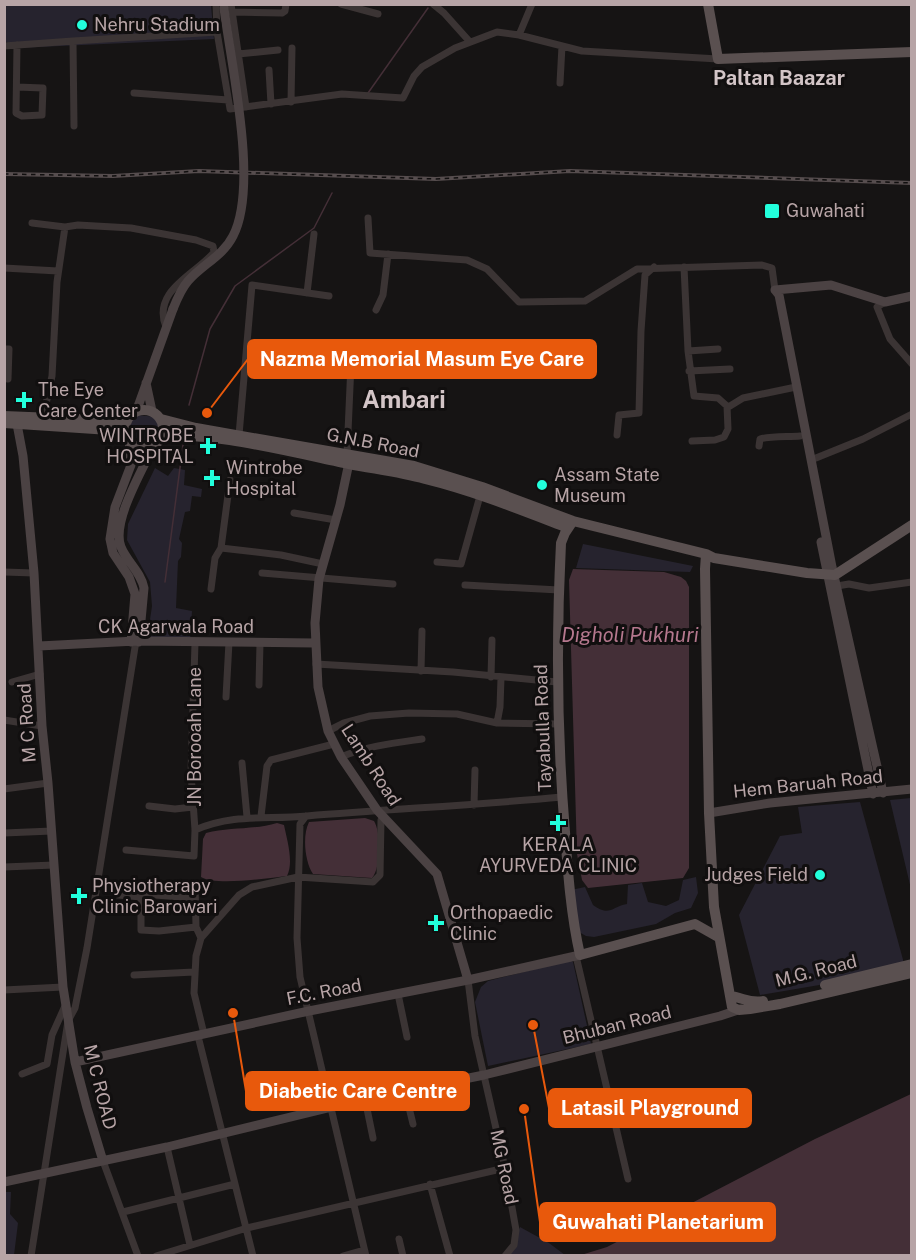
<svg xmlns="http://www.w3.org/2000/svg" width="916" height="1260" viewBox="0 0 916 1260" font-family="'Public Sans',sans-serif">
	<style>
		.green { fill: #26232e }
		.water { fill: #442f37 }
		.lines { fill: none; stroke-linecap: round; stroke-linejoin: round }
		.stream { stroke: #442f37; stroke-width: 1.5 }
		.street { stroke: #3b3434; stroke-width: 7 }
		.secondary { stroke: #4b4243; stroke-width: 9 }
		.primary { stroke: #5a5050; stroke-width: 10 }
		.rail-casing { stroke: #564d4e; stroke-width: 4 }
		.rail { stroke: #110f0f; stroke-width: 1.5; stroke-dasharray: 4.5; stroke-linecap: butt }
		.secondary-bridge { stroke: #4b4243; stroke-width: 9 }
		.poi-dot { fill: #22ffdc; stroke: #110f0f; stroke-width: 2 }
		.labels { text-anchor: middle; stroke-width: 6; stroke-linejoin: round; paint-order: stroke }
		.poi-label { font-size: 18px; fill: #b7a4a6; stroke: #110f0f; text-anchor: start }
		.street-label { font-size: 18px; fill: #b7a4a6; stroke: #110f0f }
		.neighbourhood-label { font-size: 20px; font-weight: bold; fill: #d3c5c7; stroke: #110f0f }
		.water-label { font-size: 20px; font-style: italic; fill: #b5788e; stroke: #110f0f }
		.district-label { font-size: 24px; font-weight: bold; fill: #d3c5c7; stroke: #110f0f }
		.leader { fill: none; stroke: #e8590c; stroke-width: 2 }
		.callout-dot { fill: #e8590c; stroke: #110f0f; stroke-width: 2 }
		.callout { fill: #e8590c; stroke: #e8590c; stroke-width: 2 }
		.callout-label { font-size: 20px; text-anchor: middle; font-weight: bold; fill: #fff }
	</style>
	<rect width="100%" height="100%" fill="#161414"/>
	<path class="green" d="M4,5H211L214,39L16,48L5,41Z
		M137,415L156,417C186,454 100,442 137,415Z
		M155,468L168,476L174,468L185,470L184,485L202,489L201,497L192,496L190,511L185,512L179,539L182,543L181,557L178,561L176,608L192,611L190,641L147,640L152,606L150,582L127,540L128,524Z
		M583,544L693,566L690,572L576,568Z
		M911,798V889L890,800Z
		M860,802L905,967L837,982L760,995L739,915L780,836L802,833L798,807Z
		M696,877L698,893L691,908L675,913L656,924L594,937L586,936L579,932L571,890L585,887L593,905C610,917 611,907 627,904L628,885L642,883L648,902L666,906L679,900L683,880Z
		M570,960L573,962L591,1044L488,1066L475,1002L481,987L488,981Z
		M5,1192H11L10,1214L18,1223L14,1255H5Z
		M520,1227L549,1243L565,1255L502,1256L510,1251Z"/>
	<path class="water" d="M573,569L664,572L681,577L686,581L689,587V868L683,878L588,888L582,880L577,854L569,580Z
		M365,818L374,821C381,832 381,868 372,878L313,874C305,862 302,836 309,822Z
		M277,823L284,825C287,840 294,862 287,876C269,878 215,886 201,877L203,839L206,833C230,827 254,830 277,823Z
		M911,1094V1255H581L607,1247L815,1139Z"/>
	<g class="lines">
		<path class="stream" d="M368,93L428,8
			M189,405L210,329L235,286L314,228L332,193
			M165,582L183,445"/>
		<path class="street" d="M216,4L217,32L230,109L342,94L403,98L414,76L422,67L455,48L497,32L519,35L582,51L718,59
			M231,4L246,107
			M341,4L378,14
			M433,4L444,13L470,42
			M232,12L282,13L285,11L286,4
			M519,35L532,4
			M73,41L217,32
			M4,46L73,41L74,126
			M238,54L278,50
			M269,70L271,104
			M560,83L562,46
			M17,87L43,88L42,115L22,116L16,113L17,45
			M134,93L228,100
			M291,102L292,48
			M368,218L370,253L467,260L487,269L519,302L585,301L637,269L762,265L772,268L775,290
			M32,223L65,227L78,225L131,228L196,240L213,246L214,252C198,273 151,290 166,327
			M684,267L688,351L694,396L718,398L727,406H730L743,398L796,387
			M4,268L58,271
			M307,293L314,234
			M885,302L877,307L890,339L912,364
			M376,310L383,295L388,254
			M4,349H9L8,379L4,378
			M688,351L718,349
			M246,356L270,358
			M689,371L730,369
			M43,418L52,376L57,282L65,227
			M239,435L252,285L329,296
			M617,435L619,415L639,413L641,331L645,275L654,267
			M692,441L715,440L724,437L728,429L727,406
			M759,446L760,439C770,436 789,437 800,436
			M347,454L351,364
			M811,460L863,439L912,414
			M294,513L336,520
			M221,548L230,480
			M437,562L461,564L480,496
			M4,572L34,573
			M262,573L393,584
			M465,585L559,590
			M837,586L849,584L869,588L912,582
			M211,589L215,558L221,548L281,555L323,564
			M316,664L453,672L557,682
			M421,671L422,631
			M491,677L492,640
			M12,682L40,674
			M259,685L260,643
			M226,697L229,642
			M4,720L42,726
			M497,723L500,707L501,678
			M328,731L344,723L370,716L409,713L457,714L497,723L558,724
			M341,757C367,746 394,743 422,739
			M242,763L247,817
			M4,789L48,783
			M474,805L475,770
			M149,806L175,809L193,807
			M261,816L267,766L271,760L334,744
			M306,816L300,824L297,938L300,977L366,1256
			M195,830C235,813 267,820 307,816C392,809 477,805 562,797
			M4,833L52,831
			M126,850L194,856L195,830L191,773L195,643
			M4,867L54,865
			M195,884L196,927L201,938
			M118,895L141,897
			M195,898L141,894V930L159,931L196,927
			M576,956L628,1179
			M134,975L194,972
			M468,980L475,1036L505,1168L516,1230L514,1245L505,1256
			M4,990L63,987
			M398,994L407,1037
			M204,1034L194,993L196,956L201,938L239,895L252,887L298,877L373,882L380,875L381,820L383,816
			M198,1036L253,1256
			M22,1074L47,1064L52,1035L65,1006
			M405,1091L413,1124
			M365,1099L373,1138
			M167,1147L190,1245
			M103,1161L138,1256
			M430,1184L450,1256
			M123,1212L235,1184
			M399,1239L403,1256
			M31,1256L68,1021L75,1008L87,948L136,641
			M156,1256L247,1228L505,1168
			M343,1256L364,1250"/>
		<path class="secondary" d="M775,290L779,295L832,567L883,793
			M775,290L831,285L885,302L912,296
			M146,383L152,411
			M136,412L173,309
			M17,424L23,456L34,573L42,726L48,783L63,987L75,1062L87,1108L103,1161
			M129,440L131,465L115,507L110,539L113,553L129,577L135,594L131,642
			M350,458L340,505L319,579L315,623L318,687L328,731L341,757L377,810L437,874L468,980
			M821,542L873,794
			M139,642L144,588C141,572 127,562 121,547C111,522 143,469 154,445
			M39,646L136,641L314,643
			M709,813L770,803L912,789
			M75,1062L309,1011L468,980L580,955
			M4,1182L167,1147L365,1099L484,1075L720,1016L741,1009"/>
		<path class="primary" d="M708,4L718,59L912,52
			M125 429a19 19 0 1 1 38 0a19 19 0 1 1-38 0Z
			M4,416L127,421
			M161,419L196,428L414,466L482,487L573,521L706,554L714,558L807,573L835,575L912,525
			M4,423L125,431
			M160,440C189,425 312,457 349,464C374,469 400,472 425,479C474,491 521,510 568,528
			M573,521L565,533L561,543C556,640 557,736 565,832C568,874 571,915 580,955L695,924L718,937
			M706,554L705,569L709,813L714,907L732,1007L739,1010L750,1009L780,1004L912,973
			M825,985L912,964
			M730,996C742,997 750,1004 763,1001"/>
		<g class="rail-casing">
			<path id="rail" d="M4,174L113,176L199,171L436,179L570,171L912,183"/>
		</g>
		<use href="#rail" class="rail"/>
		<path class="secondary-bridge" d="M173,309C177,299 181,289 188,281C203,264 223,256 233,236C259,186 231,65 224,8"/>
	</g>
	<g class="poi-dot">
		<circle cx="82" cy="25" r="6"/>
		<rect x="764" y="203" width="16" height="16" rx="3"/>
		<path d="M21 391h6v6h6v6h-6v6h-6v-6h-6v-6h6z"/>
		<path d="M205 437h6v6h6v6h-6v6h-6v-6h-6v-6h6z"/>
		<path d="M209 469h6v6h6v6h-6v6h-6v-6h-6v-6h6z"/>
		<circle cx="542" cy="485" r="6"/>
		<path d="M555 814h6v6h6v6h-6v6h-6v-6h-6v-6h6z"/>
		<circle cx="820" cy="875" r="6"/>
		<path d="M76 887h6v6h6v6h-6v6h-6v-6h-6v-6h6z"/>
		<path d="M433 914h6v6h6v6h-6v6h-6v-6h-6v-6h6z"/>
	</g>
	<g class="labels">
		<g class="poi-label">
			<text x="94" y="31">Nehru Stadium</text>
			<text x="786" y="217">Guwahati</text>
			<text x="38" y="396">The Eye<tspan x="38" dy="21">Care Center</tspan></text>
			<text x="194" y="442" text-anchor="end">WINTROBE<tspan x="194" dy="21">HOSPITAL</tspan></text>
			<text x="226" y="474">Wintrobe<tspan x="226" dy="21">Hospital</tspan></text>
			<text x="554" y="481">Assam State<tspan x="554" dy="21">Museum</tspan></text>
			<text x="558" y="851" text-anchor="middle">KERALA<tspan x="558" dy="21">AYURVEDA CLINIC</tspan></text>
			<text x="808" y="881" text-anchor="end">Judges Field</text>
			<text x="92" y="892">Physiotherapy<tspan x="92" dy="21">Clinic Barowari</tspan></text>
			<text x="450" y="919">Orthopaedic<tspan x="450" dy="21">Clinic</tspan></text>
		</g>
		<g class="street-label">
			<text transform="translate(373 443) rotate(11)" y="6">G.N.B Road</text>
			<text x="176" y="633">CK Agarwala Road</text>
			<text transform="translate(27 723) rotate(-94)" y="6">M C Road</text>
			<text transform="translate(543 728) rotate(-92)" y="6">Tayabulla Road</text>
			<text transform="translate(195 737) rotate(-90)" y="6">JN Borooah Lane</text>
			<text transform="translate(371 765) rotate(57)" y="6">Lamb Road</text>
			<text transform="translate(808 784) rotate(-6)" y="6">Hem Baruah Road</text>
			<text transform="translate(816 971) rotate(-14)" y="6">M.G. Road</text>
			<text transform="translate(324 992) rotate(-11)" y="6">F.C. Road</text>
			<text transform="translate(617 1025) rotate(-14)" y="6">Bhuban Road</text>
			<text transform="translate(100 1087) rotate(76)" y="6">M C ROAD</text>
			<text transform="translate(504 1167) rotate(78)" y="6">MG Road</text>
		</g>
		<g class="neighbourhood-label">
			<text x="779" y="85">Paltan Baazar</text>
		</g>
		<g class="water-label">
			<text x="630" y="642">Digholi Pukhuri</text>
		</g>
		<g class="district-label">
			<text x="404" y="408">Ambari</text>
		</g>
	</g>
	<path class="leader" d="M207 413L248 359M233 1013L246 1091M533 1025L549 1108M524 1109L540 1222"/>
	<g class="callout-dot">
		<circle cx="207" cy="413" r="6"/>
		<circle cx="233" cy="1013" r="6"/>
		<circle cx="533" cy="1025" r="6"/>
		<circle cx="524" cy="1109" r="6"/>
	</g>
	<g class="callout">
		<rect x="248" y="340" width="348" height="38" rx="6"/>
		<rect x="246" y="1072" width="223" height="38" rx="6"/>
		<rect x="549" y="1089" width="202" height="38" rx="6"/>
		<rect x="540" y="1203" width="235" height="38" rx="6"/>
	</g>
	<g class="callout-label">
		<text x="422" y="366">Nazma Memorial Masum Eye Care</text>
		<text x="358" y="1098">Diabetic Care Centre</text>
		<text x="650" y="1115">Latasil Playground</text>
		<text x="658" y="1229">Guwahati Planetarium</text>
	</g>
	<rect width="916" height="1260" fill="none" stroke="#b7a4a6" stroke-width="12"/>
</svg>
